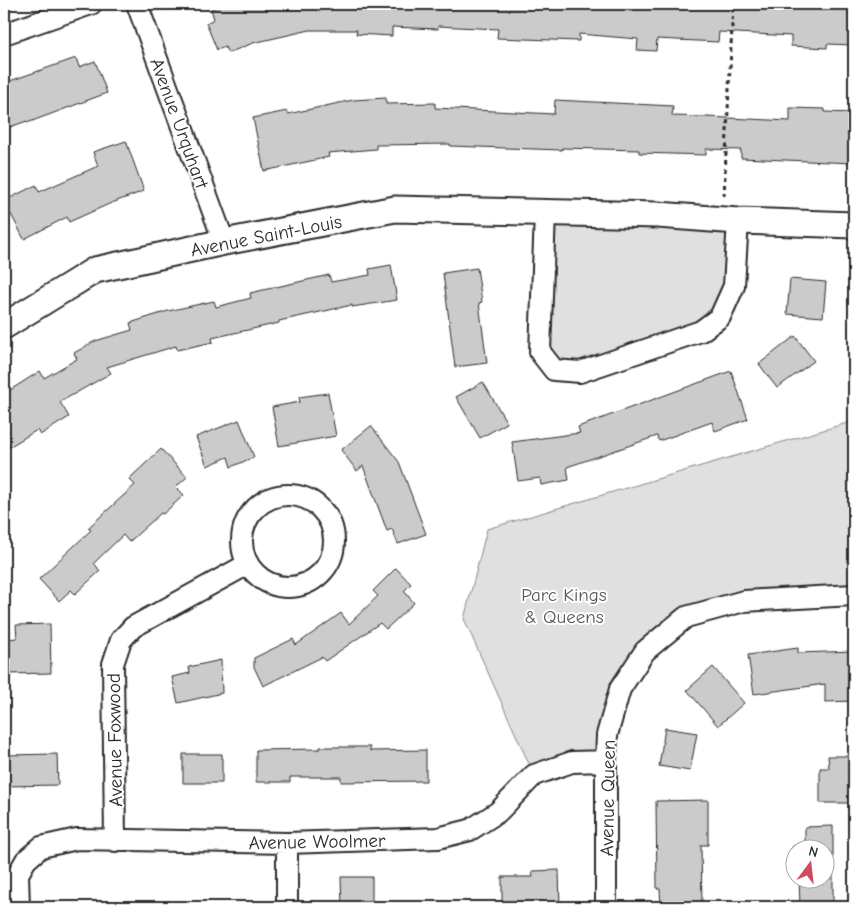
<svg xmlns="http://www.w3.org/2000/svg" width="858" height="911" viewBox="0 0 858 911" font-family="'Comic Neue',sans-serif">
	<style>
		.green { fill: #e0e0e0; stroke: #868686 }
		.building { fill: #cbcbcb; stroke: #2b2b2b }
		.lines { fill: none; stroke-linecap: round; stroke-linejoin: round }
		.minor-casing { stroke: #2b2b2b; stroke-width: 24 }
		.tertiary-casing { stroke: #2b2b2b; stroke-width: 29 }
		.path { stroke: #2b2b2b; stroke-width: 3; stroke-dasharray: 4 4; stroke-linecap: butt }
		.minor { stroke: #fff; stroke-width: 20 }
		.tertiary { stroke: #fff; stroke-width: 25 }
		.labels { text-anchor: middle; stroke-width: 4; stroke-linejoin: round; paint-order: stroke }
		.street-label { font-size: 19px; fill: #2b2b2b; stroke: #fff }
		.park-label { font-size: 19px; fill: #585858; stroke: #fff }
	</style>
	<rect width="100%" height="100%" fill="#fff"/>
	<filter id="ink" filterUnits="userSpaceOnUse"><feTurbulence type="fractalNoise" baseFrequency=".02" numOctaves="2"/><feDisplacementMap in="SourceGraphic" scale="10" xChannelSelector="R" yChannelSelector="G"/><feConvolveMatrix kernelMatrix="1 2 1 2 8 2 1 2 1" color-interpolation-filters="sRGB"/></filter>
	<g filter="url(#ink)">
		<path class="green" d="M545,213L738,221L720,317L580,372L540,352Z
			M854,421V595L686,617L620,689L606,761L534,775L464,619L487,529Z"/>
		<path class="building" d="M225,4H650L743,8L744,4H781V6L854,9V45L827,44V48L791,46V36L719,32L718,42L657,39L656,51L637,50L638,39L579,34V41L497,38L498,29L438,26V29L392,27V36L356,34L357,30H310L253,43L228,53L225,47L217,50L206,23L214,19L211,9Z
			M76,58L79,67L95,61L107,93L27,123V121L4,129V83Z
			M386,98V104L435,103V108L554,114L555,100L673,106L672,116L707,117L790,121V108L825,109V112L854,113V161H852V163L741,158V150L706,149V155L639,153V150L601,149L562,148V150L450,146V144L376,145V149L328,153L329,157L264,171L253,118L287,111L288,114L353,100Z
			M126,141L144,191L109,204L69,222L67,217L24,239L4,201L36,185L39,192L98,166L93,152Z
			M391,265L397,300L352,307V305L279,321V323L212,338L213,342L177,350L176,346L107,367L111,373L60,402L69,417L40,435L37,430L4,450V394L40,371L44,378L77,359L74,353L95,341L132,330L130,323L168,311L214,301L216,307L251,298L250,293L329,275L331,282L370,275L369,269Z
			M477,268L482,302L479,303L487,363L455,367L443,273Z
			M790,279L826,282L823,317L787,314Z
			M795,336L814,361L777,388L759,364Z
			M731,371L748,419L715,431L712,422L659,441L657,436L567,467L569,480L541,485L540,478L518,481L512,442L580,433L578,427Z
			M483,382L507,423L480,438L456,397Z
			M328,393L336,436L279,446L272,407L300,402L299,397Z
			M239,420L254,457L231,467L228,457L207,466L196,437Z
			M371,426L399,462L426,534L398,544L392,529L387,531L363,466L357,471L341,450Z
			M161,449L187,477L176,487L184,495L163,514L161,513L129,542L123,535L94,563L100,571L75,594L71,590L59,601L39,579L91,530L88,528L135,485L129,479Z
			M396,568L411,584L404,591L414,603L386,629L380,623L325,661L322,657L263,686L254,667V658L293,639L296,645L341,613L349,624L378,596L373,591Z
			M50,624L51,673L7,674V639L17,638L16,625Z
			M798,648V653L854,651V701L825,702V684L754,694L748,655Z
			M221,660L222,693L178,703L172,677L190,673L189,667Z
			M713,667L744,703L718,726L687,690Z
			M665,728L697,733L690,771L659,766Z
			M320,747H370V751L426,750V781L341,782V777H290V782H256V750L320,749Z
			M57,754L58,785L6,786L5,755Z
			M183,754H222V783H183Z
			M828,756H854L852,803H820V768H829Z
			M708,800V845H701L702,907H661L660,889H657L656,801Z
			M833,826V907H800L799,878H826V848H796V865H793V846L805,845V827Z
			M559,870L560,907H502V877H533L532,871Z
			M341,877H372V907H342Z"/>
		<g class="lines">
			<g class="minor-casing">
				<path id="minor" d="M137,4L224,242
					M4,34L91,4
					M545,213L540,352L554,370L580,372L701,331L720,317L734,286L738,221
					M242 541a46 46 0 1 1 92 0a46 46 0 1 1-92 0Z
					M115,841L113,664L121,640L133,627L248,564
					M287,843V907
					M19,907L18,874L26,860L41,847L77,839L287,843L438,838L470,830L498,812L534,775L572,762L606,761
					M606,907V761L607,735L620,689L645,651L686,617L744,601L854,595"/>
			</g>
			<g class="tertiary-casing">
				<path id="tertiary" d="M4,326L95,270L224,242L395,209L658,215L738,221L854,225"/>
			</g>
			<path class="path" d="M724,196L733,4"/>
			<use href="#minor" class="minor"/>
			<use href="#tertiary" class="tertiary"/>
		</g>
	</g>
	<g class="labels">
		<g class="street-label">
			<text transform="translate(180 123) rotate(70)" y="7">Avenue Urquhart</text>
			<text transform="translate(266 235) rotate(-11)" y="7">Avenue Saint-Louis</text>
			<text transform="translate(114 740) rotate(-91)" y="7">Avenue Foxwood</text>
			<text transform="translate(607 798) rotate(-89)" y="7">Avenue Queen</text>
			<text transform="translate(317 841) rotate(-1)" y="7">Avenue Woolmer</text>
		</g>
		<g class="park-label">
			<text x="564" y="601">Parc Kings<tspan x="564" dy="22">&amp; Queens</tspan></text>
		</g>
	</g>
	<rect width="858" height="911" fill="none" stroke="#fff" stroke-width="20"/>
	<rect x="10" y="10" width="838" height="891" fill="none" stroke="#2b2b2b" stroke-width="2" filter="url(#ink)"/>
	<g transform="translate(810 864) rotate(15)"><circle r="24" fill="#ffffff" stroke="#aaaaaa"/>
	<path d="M0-4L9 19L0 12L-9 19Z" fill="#d1495b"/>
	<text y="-8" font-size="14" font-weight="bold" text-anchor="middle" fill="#2b2b2b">N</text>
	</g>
</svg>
